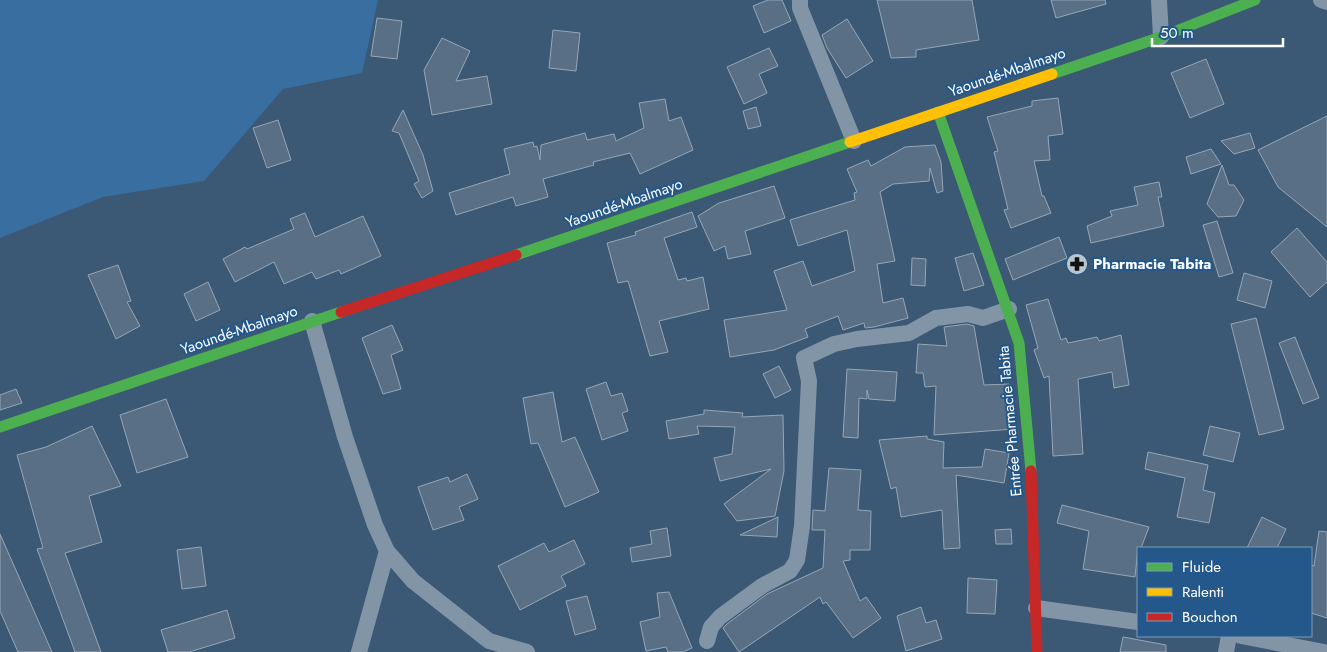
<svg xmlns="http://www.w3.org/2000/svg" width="1327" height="652" viewBox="0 0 1327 652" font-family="Jost,sans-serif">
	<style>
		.green { fill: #386ea0 }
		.building { fill: #586f85; stroke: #96a7b7 }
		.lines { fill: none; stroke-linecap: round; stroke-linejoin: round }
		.street { stroke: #8295a7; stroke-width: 16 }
		.fast { stroke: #4caf50; stroke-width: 11 }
		.slow { stroke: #ffc107; stroke-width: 11 }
		.jam { stroke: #c62828; stroke-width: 11 }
		.labels { text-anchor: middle; stroke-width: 4; stroke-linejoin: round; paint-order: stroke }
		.street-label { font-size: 15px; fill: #fff; stroke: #24588b }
		.poi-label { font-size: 15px; font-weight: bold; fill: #fff; stroke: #24588b; text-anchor: start }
	</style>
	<rect width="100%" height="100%" fill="#3b5874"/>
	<path class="green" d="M0,0H378L362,73L283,89L204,181L103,197L0,238Z"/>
	<path class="building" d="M768,0H782L791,21L764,33L753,6Z
		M877,0H972L979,40L916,50V57L891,58Z
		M1051,0H1105L1106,4L1056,18Z
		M377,18L402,21L397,59L371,56Z
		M847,19L873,61L846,78L827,48L822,35Z
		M553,30L580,33L576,71L549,68Z
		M442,38L470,51L456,81L487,76L492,104L432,115L424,70Z
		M769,48L778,66L759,74L767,93L744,104L727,67Z
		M1206,59L1224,104L1190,118L1171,73Z
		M1058,98L1063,134L1048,136L1050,160L1034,161L1042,196H1044L1051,213L1011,228L1004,210L1008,209L994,152L998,151L987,117L1032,106V101Z
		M665,99L669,121L681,117L693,150L640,174L630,153L593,162L594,165L543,179L548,197L516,206L513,197L456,215L449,193L510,174L504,149L533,142L534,147L537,146L540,160L541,145L585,133L587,140L614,134L616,141L644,128L639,103Z
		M756,107L761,126L748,129L743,111Z
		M403,110L423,155L433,191L422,198L414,184L419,181L399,133L392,131Z
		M1327,116V227L1278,187L1258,150Z
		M278,120L291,160L267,168L253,128Z
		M1250,133L1255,148L1234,154L1221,141Z
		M935,145L941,162L943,191L937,193L930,168L929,181L893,184L880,192L895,261L877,264L883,303L903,298L908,318L874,327L865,328L864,323L843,330L838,316L805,329L808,337L774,350L730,357L724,320L787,310L774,271L803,261L812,286L855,271L847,230L798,246L790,220L855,200L854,193L857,192L847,169L868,160L871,166L905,147Z
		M1211,149L1221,164L1191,174L1186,157Z
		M1222,165L1229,185H1234L1244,200L1236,216L1218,217L1207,204Z
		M1159,182L1162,197H1158L1164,226L1091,243L1087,226L1112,216L1110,211L1138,205L1134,187Z
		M774,186L785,218L745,231L751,254L728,259L725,246L714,251L698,216L719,203Z
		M692,212L697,227L664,238L678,280L686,278L687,281L703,277L709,309L659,321L668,352L650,356L628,281L618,283L607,243L636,235L635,232Z
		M305,213L315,237L363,216L381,256L341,274L339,270L316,279L312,272L284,284L274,262L235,282L223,259L245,247L247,249L294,229L290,219Z
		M1217,221L1233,273L1219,277L1203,225Z
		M1297,228L1327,262V282L1310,297L1271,252Z
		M1059,237L1067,258L1013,280L1005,259Z
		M973,253L984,285L964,291L955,258Z
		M912,258L926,259L925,286L911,285Z
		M118,265L131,301L127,302L140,326L116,339L88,275Z
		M1244,273L1272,281L1265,308L1237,300Z
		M208,282L220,310L196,321L184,294Z
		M1048,299L1061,340L1066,338L1068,343L1097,337L1099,341L1121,335L1129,385L1114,388L1112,372L1078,379L1083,454L1053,456L1049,376L1044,378L1034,350L1038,348L1026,305Z
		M1256,318L1284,429L1259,435L1231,324Z
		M967,324L974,326L984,385L1009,384L1014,429L934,435L936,386L925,387L923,373H916L918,344L947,346L944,327Z
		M392,325L403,350L391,355L401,389L383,394L362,338Z
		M1295,337L1319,398L1303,404L1279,343Z
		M779,366L791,390L775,398L763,374Z
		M847,369L897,372L895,401L869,399L867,390V399L859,398L858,438L843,437Z
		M606,382L611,396L622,393L628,411L622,413L628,431L602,440L586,389Z
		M16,389L22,403L0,410V395Z
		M553,392L562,442L575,437L599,492L565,507L538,443L531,444L523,398Z
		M166,399L188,457L137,473L120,415Z
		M704,410L743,413L742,417L783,415L784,471L775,516L737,521L724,504L771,469L720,481L714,458L732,454L735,427L697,426L699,434L669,439L666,421L704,414Z
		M92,426L121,486L89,496L102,542L65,553L101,652H75L37,549L43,548L17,455L46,447Z
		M1210,426L1240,433L1233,462L1203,455Z
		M927,436V439L944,442L943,468L982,467L985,449L1009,453L1004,483L956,475L960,548L944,549L942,510L901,517L896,487L891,489L879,440Z
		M1148,452L1208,465L1203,490L1215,493L1209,523L1177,517L1185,478L1145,469Z
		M829,468L861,470L858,510L871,511L870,550H850V560L843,561L860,601L866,597L881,618L853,638L826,602L823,604L820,597L739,652L723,628L727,624L767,594L823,568L825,530H812L813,510L825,511Z
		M467,474L478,499L459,507L464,520L433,530L418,487L448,477L450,482Z
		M1062,505L1149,527L1141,548H1138L1135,577L1083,569L1089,531L1057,523Z
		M778,517L777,537L740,535Z
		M1262,517L1286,529L1277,548H1247Z
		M667,528L671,556L632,562L630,548L652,544L650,531Z
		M1011,529L1012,544H996L995,530Z
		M1319,531L1327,532V618L1311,613V565L1314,566Z
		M0,534L52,652H18L0,611Z
		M574,540L585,564L561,576L566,586L520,610L498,566L544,543L549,552Z
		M201,547L206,586L182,589L177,550Z
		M968,578L997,580L995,614L967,613Z
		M669,592L692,648L683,652H668L666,647L646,651L640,622L660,617L657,593Z
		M587,596L596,629L575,635L566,601Z
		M921,607L926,623L936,620L942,639L906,651L897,616Z
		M227,610L235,638L189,652H168L161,630Z
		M1123,637L1166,645V652H1120Z"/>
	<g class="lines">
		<path class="street" d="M800,0V8L854,141
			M1159,0L1161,37
			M1321,0L1327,2
			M312,321L345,437L375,525L387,551L413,581L489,641L527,652
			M1036,608L1138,622
			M1241,636L1324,652
			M707,641L711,627L720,617L762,586L790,571L797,560L802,526L809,381L804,358L834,344L857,339L909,333L936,318L968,314L983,318L1009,309
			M359,652L387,551
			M1226,652L1229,636"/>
		<path class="fast" d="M1052,74L1161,37L1255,0
			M938,112L1019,343L1031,471
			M516,255L850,142
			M0,427L341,312"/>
		<path class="slow" d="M850,142L1052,74"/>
		<path class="jam" d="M341,312L516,255
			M1031,471L1037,652"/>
	</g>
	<defs>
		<g id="pharmacy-disc" transform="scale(1.125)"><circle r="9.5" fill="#bac5ce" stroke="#24588b"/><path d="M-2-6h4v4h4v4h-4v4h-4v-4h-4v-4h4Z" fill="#111"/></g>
	</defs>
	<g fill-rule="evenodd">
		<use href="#pharmacy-disc" x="1077" y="264"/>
	</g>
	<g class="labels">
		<g class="street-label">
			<text transform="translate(1007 72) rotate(-19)" y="5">Yaoundé-Mbalmayo</text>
			<text transform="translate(624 203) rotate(-19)" y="5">Yaoundé-Mbalmayo</text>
			<text transform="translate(239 330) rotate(-19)" y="5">Yaoundé-Mbalmayo</text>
			<text transform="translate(1010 421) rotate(-95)" y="5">Entrée Pharmacie Tabita</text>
		</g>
		<g class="poi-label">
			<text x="1093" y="269">Pharmacie Tabita</text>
		</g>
	</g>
	<rect x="1137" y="547" width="175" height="90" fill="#24588b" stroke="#7c9bb9"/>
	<rect x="1147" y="563" width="25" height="8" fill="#4caf50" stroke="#7c9bb9"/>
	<text x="1182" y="572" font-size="15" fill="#ffffff">Fluide</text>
	<rect x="1147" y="588" width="25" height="8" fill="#ffc107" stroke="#7c9bb9"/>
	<text x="1182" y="597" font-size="15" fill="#ffffff">Ralenti</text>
	<rect x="1147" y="613" width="25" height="8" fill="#c62828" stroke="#7c9bb9"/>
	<text x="1182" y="622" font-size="15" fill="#ffffff">Bouchon</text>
	<path d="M1152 38v8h131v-8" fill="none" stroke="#ffffff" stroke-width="2.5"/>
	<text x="1160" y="38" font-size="15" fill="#ffffff" stroke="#24588b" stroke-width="4" paint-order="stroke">50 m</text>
</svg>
